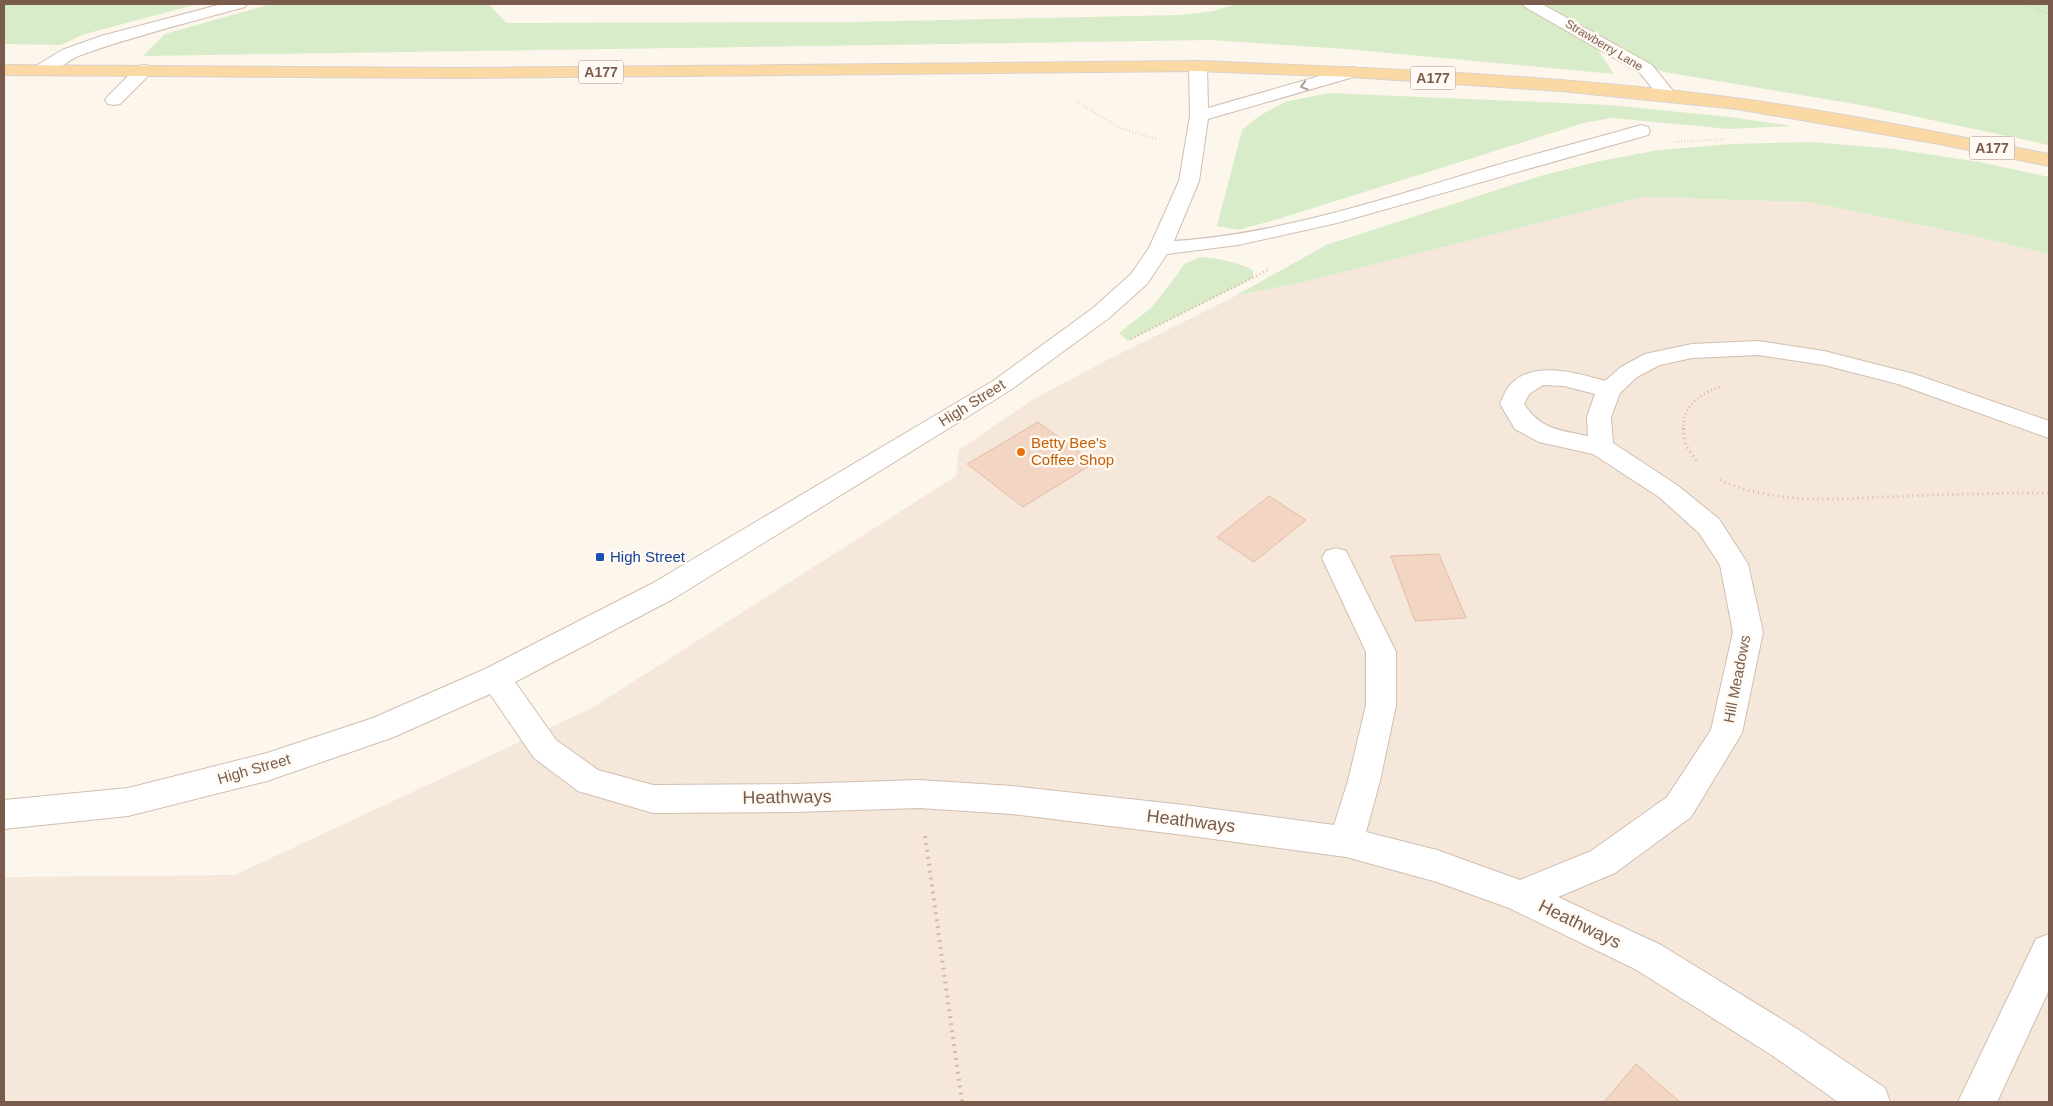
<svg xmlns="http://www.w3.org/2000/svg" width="2053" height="1106" viewBox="0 0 2053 1106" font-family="Arial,sans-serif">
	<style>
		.residential { fill: #f5e8da }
		.green { fill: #d8ecc9 }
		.building { fill: #f3d5c3; stroke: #e6bba3 }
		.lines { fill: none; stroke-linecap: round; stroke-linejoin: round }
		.minor-casing { stroke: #d1beb0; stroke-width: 2 }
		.major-casing { stroke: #dad1cd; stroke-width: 2 }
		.path-far3 { stroke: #d9b8a5; stroke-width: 2; stroke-dasharray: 0.5 2.5; stroke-linecap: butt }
		.path-far2 { stroke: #d9b8a5; stroke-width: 2.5; stroke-dasharray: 1 3; stroke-linecap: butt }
		.path-far1 { stroke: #d9b8a5; stroke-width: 3; stroke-dasharray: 1 4; stroke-linecap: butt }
		.path { stroke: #d9b8a5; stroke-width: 4; stroke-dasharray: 2 5; stroke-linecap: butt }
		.minor { fill: #fff; fill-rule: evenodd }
		.major { fill: #fbd9a5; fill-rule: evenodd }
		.oneway { stroke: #af9d94 }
		.food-dot { fill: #e8710a; stroke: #fffaf3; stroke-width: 2 }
		.transit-dot { fill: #1a4fb4; stroke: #fffaf3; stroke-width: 2 }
		.labels { text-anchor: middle; stroke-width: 5; stroke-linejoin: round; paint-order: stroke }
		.far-street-label { font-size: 12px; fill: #7a5c4d; stroke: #fffaf3 }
		.shield { fill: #fffaf3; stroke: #a28b7f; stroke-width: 1 }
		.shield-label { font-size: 14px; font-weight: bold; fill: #7a5c4d }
		.street-label { font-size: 15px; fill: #7a5c4d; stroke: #fffaf3 }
		.food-label { font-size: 15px; fill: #c56008; stroke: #fffaf3; text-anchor: start }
		.transit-label { font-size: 15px; fill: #164399; stroke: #fffaf3; text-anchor: start }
		.near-street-label { font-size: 18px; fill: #7a5c4d; stroke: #fffaf3 }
	</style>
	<rect width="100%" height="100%" fill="#fdf6ec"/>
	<path class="residential" d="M1643,197L1809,202L1969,235L2049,254V1102H4V877L235,875L592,708L956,476L959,450L1032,400L1107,360L1237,295L1296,284Z"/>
	<path class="green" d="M4,4H198L85,34L61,45L4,44Z
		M271,4H489L506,23L850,22L1180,15L1214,11L1236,4H2049V145L1866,106L1664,72L1622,53L1598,50L1614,74L1346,49L1210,40L143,56L165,34Z
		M1329,93L1609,105L1730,117L1793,126L1729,129L1612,118L1584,123L1275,220L1238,230L1217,226L1242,130L1259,116L1285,102Z
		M1812,142L1894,149L1979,162L2049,177V254L1969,235L1809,202L1643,197L1296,284L1237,295L1326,245L1540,176L1600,161L1659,150L1731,144Z
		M1200,257C1219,259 1236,261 1253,270V278L1128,341L1119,333L1151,308L1177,275L1184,264Z"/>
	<path class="building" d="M1038,422L1094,463L1023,507L967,464Z
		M1269,496L1306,520L1254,562L1217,537Z
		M1439,554L1466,618L1415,621L1391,556Z
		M1636,1064L1680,1102H1604Z"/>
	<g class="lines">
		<g class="minor-casing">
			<path id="minor" d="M222,4H247L245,7C190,22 134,36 81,55C66,60 52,78 36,74L33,70L36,66L62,50L101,36Z
				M1523,4H1542L1652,65L1677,96L1674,100L1668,101L1662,100L1640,73L1525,7Z
				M1198,61L1204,62L1207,66L1208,108L1351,67L1357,68L1360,72L1357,76L1208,119L1199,181L1174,241C1274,235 1381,200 1477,171C1529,155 1582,142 1634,127L1641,125L1648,127L1650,131L1648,135L1337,223L1238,245L1167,254L1147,284L1109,318L1009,391L673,599L515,682L556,740L598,770L653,785L794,784L919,780L1012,786L1184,805L1334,825L1348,781L1366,705V652L1322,558L1326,551L1336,548L1346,551L1396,652V705L1380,781L1366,832L1437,850L1520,880L1591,851L1667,797L1711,730L1733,632L1720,565L1699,533L1659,497L1593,454L1539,442L1515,429L1500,404C1503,397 1506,389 1511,384C1534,360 1578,373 1605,381L1621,367L1645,354L1692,344L1758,341L1824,351L1914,374L2049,421V438L1898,384L1824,365L1758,355L1692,358L1660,365L1637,377L1620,393L1611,417L1613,443L1677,485L1719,519L1748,564L1763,632L1742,733L1691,817L1615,873L1558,897L1661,945L1799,1030L1885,1088L1890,1102H1838L1773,1056L1635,969L1509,908L1437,882L1346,857L1184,835L1012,814L919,808L794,812L653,813L578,791L534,758L490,694L394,737L267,781L128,816L4,829V800L128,788L267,753L373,718L485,669L653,583L993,381L1093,308L1131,274L1149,248L1179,181L1190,116L1189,66L1192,62ZM1543,385L1564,386L1595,394L1587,417L1588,436C1560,430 1541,430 1524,404L1529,394Z
				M144,65L150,66L153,70L150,74L120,104L114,105L108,104L105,100L108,96L138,66Z
				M2049,934V990L1997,1102H1958L2036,939Z"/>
		</g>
		<g class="major-casing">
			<path id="major" d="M1198,61C1377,68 1557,75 1735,98C1840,112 1945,134 2049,154V166L1934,143L1737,109L1561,91L1351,77L1198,71L464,78L4,75V65L464,68Z"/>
		</g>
		<path class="path-far3" d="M2025,4L2049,14
			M1077,102L1120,128L1157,139
			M1675,142L1726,139"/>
		<path class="path-far2" d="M1131,339L1268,270
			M1684,430C1680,407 1701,393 1720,387"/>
		<path class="path-far1" d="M1683,428L1686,446L1698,463
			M1720,480C1780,507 1844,498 1908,496C1955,494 2002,493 2049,493"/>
		<path class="path" d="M925,836L962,1102"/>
		<use href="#minor" class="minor"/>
		<use href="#major" class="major"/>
	</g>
	<defs><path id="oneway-chevron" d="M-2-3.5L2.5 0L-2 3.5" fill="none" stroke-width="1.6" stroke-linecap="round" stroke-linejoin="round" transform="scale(1.25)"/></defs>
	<use class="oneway" href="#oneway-chevron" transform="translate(1304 86) rotate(164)"/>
	<circle class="food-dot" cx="1021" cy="452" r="5"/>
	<rect class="transit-dot" x="595" y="552" width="10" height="10" rx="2.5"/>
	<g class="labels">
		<g class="far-street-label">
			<text transform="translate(1604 45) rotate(31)" y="4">Strawberry Lane</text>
		</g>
		<g class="shield">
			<rect x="578.5" y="60.5" width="45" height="23" rx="4"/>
			<rect x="1410.5" y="66.5" width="45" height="23" rx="4"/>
			<rect x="1969.5" y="136.5" width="45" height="23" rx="4"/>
		</g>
		<g class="shield-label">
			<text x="601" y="77">A177</text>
			<text x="1433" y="83">A177</text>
			<text x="1992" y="153">A177</text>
		</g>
		<g class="street-label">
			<text transform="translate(972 403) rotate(-32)" y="5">High Street</text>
			<text transform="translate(1737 679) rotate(-79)" y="5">Hill Meadows</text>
			<text transform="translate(254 769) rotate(-16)" y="5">High Street</text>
		</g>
		<g class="food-label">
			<text x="1031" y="448">Betty Bee's<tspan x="1031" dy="17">Coffee Shop</tspan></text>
		</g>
		<g class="transit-label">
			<text x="610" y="562">High Street</text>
		</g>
		<g class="near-street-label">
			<text transform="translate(787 797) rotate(-1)" y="6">Heathways</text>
			<text transform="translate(1191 821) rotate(7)" y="6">Heathways</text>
			<text transform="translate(1580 924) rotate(26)" y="6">Heathways</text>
		</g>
	</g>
	<rect width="2053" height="1106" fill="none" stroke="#7a5c4d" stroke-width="10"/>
</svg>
